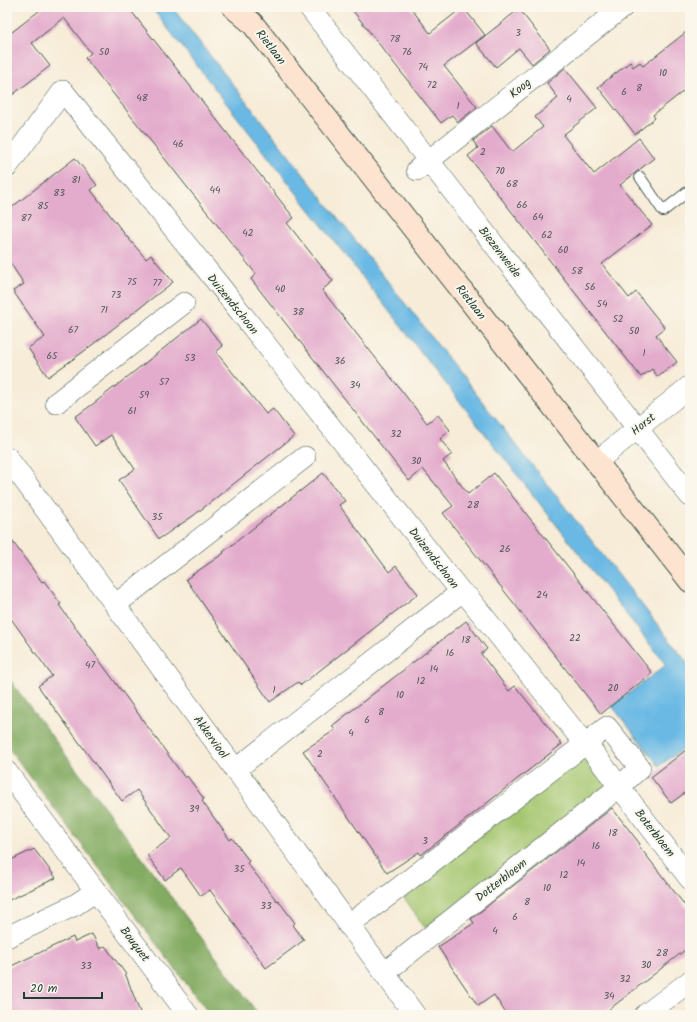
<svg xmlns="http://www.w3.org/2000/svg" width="697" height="1022" viewBox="0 0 697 1022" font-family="Kalam,sans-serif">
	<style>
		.green { fill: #a4c66f; stroke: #628252 }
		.forest { fill: #83ab62; stroke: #51744b }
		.water { fill: #6ab9e4; stroke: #447b8c }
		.building { fill: #e3abcc }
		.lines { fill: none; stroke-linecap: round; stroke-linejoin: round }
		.lane-casing { stroke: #3f574d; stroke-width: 12 }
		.street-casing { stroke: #3f574d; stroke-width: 22 }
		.secondary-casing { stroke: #3f574d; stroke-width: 24 }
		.lane { stroke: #fff; stroke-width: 10 }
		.street { stroke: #fff; stroke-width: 21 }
		.secondary { stroke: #fde4d0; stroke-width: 22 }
		.labels { text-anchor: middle; stroke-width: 4; stroke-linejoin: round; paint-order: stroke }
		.number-label { font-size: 10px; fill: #50585a }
		.street-label { font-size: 12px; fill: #1f3d34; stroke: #fbf7ec }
	</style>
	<rect width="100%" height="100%" fill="#fbf7ec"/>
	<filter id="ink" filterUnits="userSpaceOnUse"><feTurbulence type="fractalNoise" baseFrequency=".025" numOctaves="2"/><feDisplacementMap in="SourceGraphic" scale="8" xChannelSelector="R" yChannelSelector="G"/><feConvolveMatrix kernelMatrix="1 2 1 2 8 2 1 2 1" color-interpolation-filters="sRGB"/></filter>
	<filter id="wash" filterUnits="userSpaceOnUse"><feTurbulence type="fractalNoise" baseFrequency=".012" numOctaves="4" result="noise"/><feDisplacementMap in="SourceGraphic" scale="16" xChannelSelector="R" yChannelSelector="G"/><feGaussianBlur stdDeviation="0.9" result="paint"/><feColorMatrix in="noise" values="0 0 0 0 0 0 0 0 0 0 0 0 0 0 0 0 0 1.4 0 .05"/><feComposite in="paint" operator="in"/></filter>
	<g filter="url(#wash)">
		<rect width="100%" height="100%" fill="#f7ecd8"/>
		<path class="green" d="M585,753L608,784L425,928L403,896Z"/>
		<path class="forest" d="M7,676L259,1015H210L7,746Z"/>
		<path class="water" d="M151,7H172L690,666V744L659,766L612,706L666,665Z"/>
		<g id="blocks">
			<path class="building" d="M44,7H128L294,218L287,223L333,281L322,290L427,423L438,415L450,430L440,439L452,454L443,461L468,494L494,473L652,673L601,714L443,513L453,506L423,469L409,481L251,279L256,274L85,58L91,53L64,18L32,43L50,66L7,99V36Z
				M350,7H410L430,33L463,7L485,35L444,66L477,107L458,122L452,115L441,123Z
				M519,9L550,49L532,64L519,48L496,67L476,43Z
				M690,29V86L653,115L655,118L635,134L598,87L630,62L633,67L640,62L643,66Z
				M565,68L597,108L563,135L594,174L639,138L654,158L620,185L652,225L602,264L629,298L636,292L665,328L656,335L677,362L658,377L652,369L641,377L468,156L478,148L473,141L492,126L512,152L543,127L535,117L558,98L547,83Z
				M75,158L97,185L91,190L123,232L146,259L151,255L173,282L83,352L48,377L28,348L45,337L13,291L24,284L7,258V211Z
				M201,319L223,346L216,352L266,414L273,409L294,436L193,516L159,539L119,480L135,469L111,435L95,446L75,417L93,404Z
				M323,473L345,501L339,505L389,572L396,566L418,594L301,685L298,682L270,702L186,579L224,553L223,552Z
				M7,534L42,582L44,581L61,604L59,605L185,778L187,776L196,788L204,799L202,801L230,840L232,838L249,861L247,863L277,901L278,900L295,923L293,925L304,940L266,968L210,890L201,896L181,868L165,880L147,855L171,838L137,790L122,801L38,686L52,676L7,613Z
				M466,621L487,649L481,654L509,691L515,686L562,744L421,855L419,852L387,873L303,751L335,730L332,726Z
				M690,747V789L671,803L651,777Z
				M612,808L640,844L639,846L690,912V946L602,1015H507L494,995L478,1006L438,947L474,923L471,919Z
				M34,849L56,878L7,901V862Z
				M92,934L100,949L105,946L125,973L141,1015H7V968L73,937L75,942Z"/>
		</g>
	</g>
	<g filter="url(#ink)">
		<use href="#blocks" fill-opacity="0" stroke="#3f574d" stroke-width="1"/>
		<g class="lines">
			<g class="lane-casing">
				<path id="lane" d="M640,177L663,211L690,190"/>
			</g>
			<g class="street-casing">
				<path id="street" d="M309,7L690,496
					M7,167L63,91L223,290L461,592L469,598L580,738L586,743L690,879
					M417,170L623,7
					M56,403L184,303
					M7,457L415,1015
					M596,462L690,386
					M115,605L305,457
					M235,770L461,592
					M7,772L188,1015
					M348,925L392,893L607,727L640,768L619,787L384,973
					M7,937L75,905L96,891
					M645,1015L690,981"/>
			</g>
			<g class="secondary-casing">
				<path id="secondary" d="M233,7L252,23L690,581"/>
			</g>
			<use href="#lane" class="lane"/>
			<use href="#street" class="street"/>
			<use href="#secondary" class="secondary"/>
		</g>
	</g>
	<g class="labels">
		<g class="number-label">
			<text x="518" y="36">3</text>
			<text x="395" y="42">78</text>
			<text x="104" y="55">50</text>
			<text x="407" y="55">76</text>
			<text x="423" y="70">74</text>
			<text x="663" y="76">10</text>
			<text x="432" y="88">72</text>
			<text x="639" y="91">8</text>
			<text x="624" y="95">6</text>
			<text x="142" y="101">48</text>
			<text x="569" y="102">4</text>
			<text x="458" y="109">1</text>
			<text x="178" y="147">46</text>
			<text x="483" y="155">2</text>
			<text x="500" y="174">70</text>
			<text x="76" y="183">81</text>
			<text x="512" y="187">68</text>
			<text x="215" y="193">44</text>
			<text x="59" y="196">83</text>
			<text x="522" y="208">66</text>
			<text x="43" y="209">85</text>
			<text x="538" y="220">64</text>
			<text x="26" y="221">87</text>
			<text x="248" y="236">42</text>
			<text x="547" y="238">62</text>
			<text x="563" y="253">60</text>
			<text x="577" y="274">58</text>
			<text x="132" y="285">75</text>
			<text x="157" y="286">77</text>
			<text x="590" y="290">56</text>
			<text x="280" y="292">40</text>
			<text x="116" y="298">73</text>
			<text x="602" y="307">54</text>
			<text x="104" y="313">71</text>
			<text x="298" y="315">38</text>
			<text x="618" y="322">52</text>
			<text x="73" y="333">67</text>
			<text x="634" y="334">50</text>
			<text x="644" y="356">1</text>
			<text x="52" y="359">65</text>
			<text x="190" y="361">53</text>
			<text x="340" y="364">36</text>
			<text x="164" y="385">57</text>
			<text x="355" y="388">34</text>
			<text x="144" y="398">59</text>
			<text x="132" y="414">61</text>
			<text x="396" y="437">32</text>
			<text x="416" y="464">30</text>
			<text x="473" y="508">28</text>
			<text x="157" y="520">35</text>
			<text x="505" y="552">26</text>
			<text x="542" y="598">24</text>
			<text x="575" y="641">22</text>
			<text x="466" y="643">18</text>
			<text x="450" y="656">16</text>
			<text x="90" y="668">47</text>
			<text x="434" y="672">14</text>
			<text x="421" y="684">12</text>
			<text x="613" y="691">20</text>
			<text x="274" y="693">1</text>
			<text x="400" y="698">10</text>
			<text x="381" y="715">8</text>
			<text x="367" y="723">6</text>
			<text x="351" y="736">4</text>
			<text x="320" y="757">2</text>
			<text x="194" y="812">39</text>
			<text x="613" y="836">18</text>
			<text x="425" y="844">3</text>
			<text x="596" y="849">16</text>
			<text x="581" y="866">14</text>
			<text x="239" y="872">35</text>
			<text x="564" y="878">12</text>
			<text x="547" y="891">10</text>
			<text x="527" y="905">8</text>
			<text x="266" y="909">33</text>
			<text x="515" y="920">6</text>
			<text x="495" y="934">4</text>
			<text x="662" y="956">28</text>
			<text x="646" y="968">30</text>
			<text x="86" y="969">33</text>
			<text x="625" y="982">32</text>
			<text x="609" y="999">34</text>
		</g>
		<g class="street-label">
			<text transform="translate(271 47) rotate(52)" y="4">Rietlaan</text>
			<text transform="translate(520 88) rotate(-38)" y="4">Koog</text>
			<text transform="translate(500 252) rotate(52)" y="4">Biezenweide</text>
			<text transform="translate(471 302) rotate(52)" y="4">Rietlaan</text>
			<text transform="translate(233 304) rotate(51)" y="4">Duizendschoon</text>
			<text transform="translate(643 424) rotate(-39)" y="4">Horst</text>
			<text transform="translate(434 558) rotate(52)" y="4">Duizendschoon</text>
			<text transform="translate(211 737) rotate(54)" y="4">Akkerviool</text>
			<text transform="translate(655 833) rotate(52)" y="4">Boterbloem</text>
			<text transform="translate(501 880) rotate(-38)" y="4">Dotterbloem</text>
			<text transform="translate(135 944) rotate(53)" y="4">Bouquet</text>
		</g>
	</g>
	<rect width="697" height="1022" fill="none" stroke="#fbf7ec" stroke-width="24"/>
	<path d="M24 992v6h78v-6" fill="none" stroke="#1f3d34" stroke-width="2"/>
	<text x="30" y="992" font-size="12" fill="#1f3d34" stroke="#fbf7ec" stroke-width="3" paint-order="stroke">20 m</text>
</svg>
